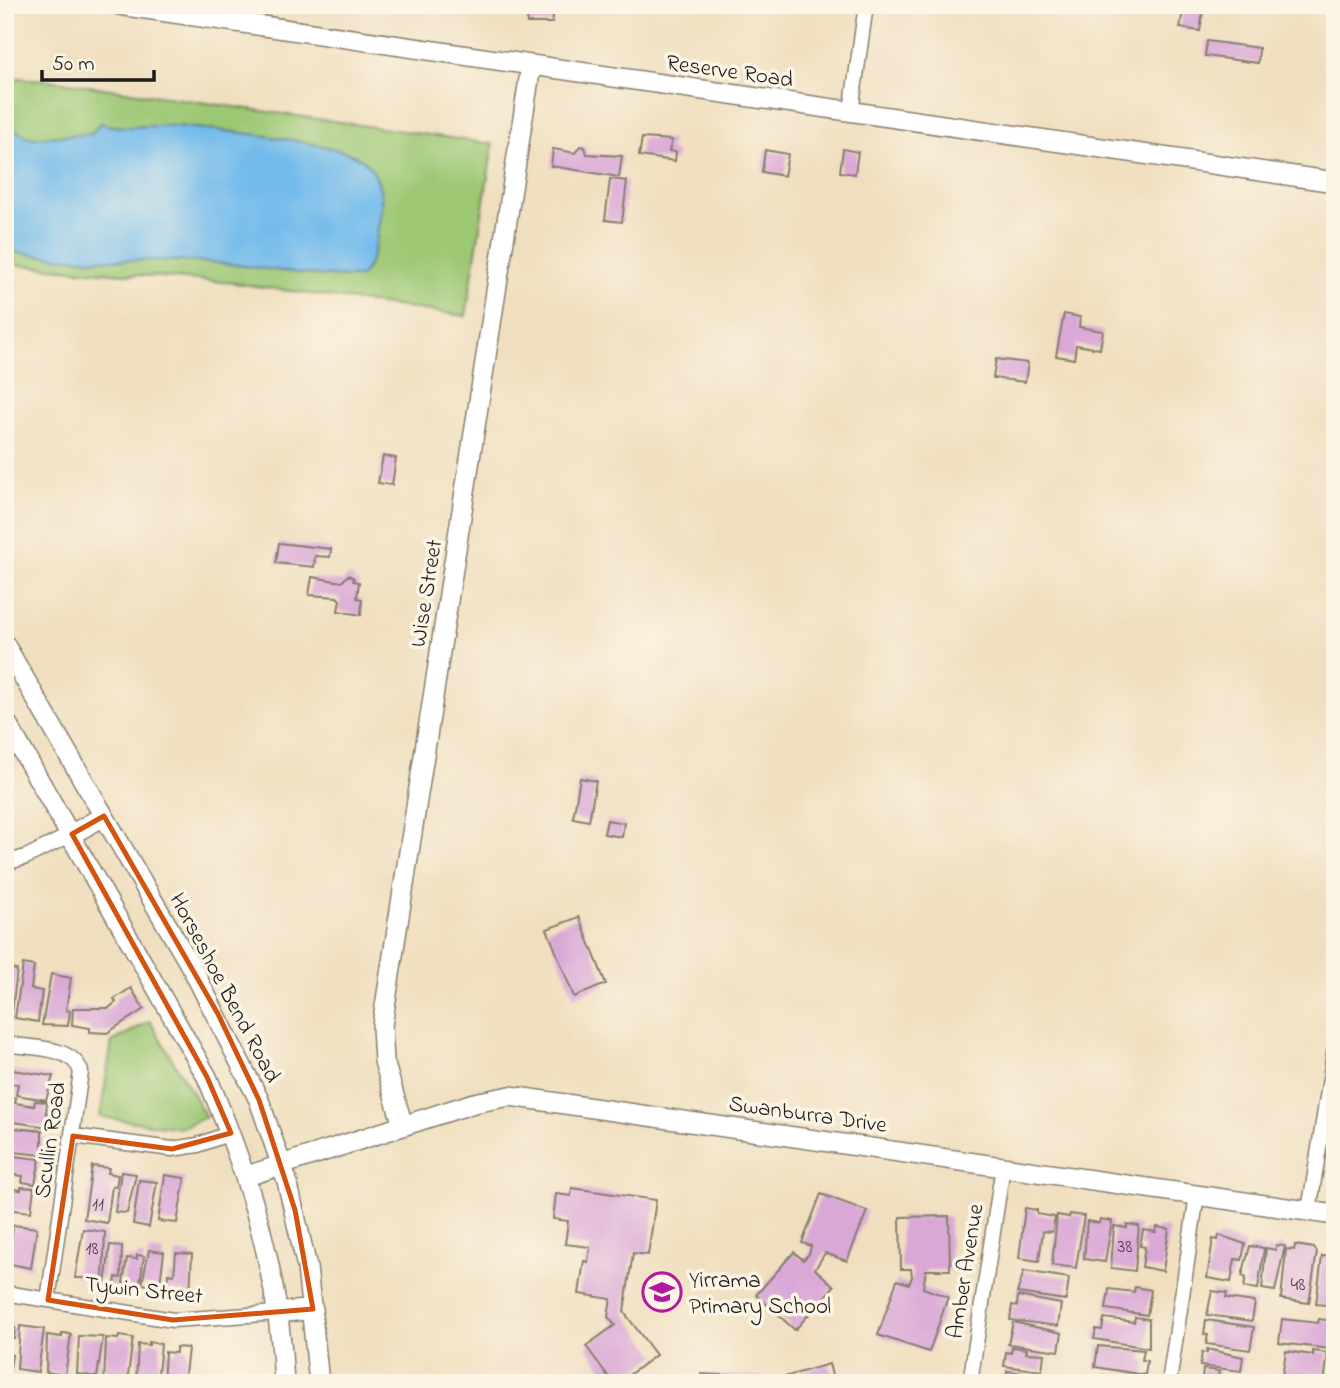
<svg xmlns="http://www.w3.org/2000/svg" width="1340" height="1388" viewBox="0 0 1340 1388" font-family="'Indie Flower',sans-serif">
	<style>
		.green { fill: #9cc773; stroke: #5c7248; stroke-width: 2 }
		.water { fill: #73bbeb; stroke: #486c84; stroke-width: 2 }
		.building { fill: #daa8d7 }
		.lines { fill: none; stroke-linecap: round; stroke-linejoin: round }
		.street-casing { stroke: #867e6e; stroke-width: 17 }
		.secondary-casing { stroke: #867e6e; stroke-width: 22 }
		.street { stroke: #fff; stroke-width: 14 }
		.secondary { stroke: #fff; stroke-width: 19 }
		.marked { fill: none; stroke: #d4530e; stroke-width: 5; stroke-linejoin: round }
		.labels { text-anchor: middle; stroke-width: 7; stroke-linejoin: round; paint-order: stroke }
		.number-label { font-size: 19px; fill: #4c3f4b }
		.street-label { font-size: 23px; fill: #1c1c1c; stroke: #fcf5e5 }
		.poi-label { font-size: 23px; fill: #1c1c1c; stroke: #fcf5e5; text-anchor: start }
	</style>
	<rect width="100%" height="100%" fill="#fcf5e5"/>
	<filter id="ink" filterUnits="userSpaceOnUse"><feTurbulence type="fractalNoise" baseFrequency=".0143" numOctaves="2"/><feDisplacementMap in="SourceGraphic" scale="14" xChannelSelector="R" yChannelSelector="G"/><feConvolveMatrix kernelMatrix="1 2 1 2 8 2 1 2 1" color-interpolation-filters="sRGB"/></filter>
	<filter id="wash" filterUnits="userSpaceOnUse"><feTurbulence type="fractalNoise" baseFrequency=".00686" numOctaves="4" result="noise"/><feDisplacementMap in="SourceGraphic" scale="28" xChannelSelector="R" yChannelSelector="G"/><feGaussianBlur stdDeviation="1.57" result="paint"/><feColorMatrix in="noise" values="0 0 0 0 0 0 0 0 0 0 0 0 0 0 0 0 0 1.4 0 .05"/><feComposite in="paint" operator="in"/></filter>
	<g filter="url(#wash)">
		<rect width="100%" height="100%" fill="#f0dfbf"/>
		<path class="green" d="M5,77L48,80L493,144L466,316L234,283L5,264Z
			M150,1021L206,1117L179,1128L100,1117L112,1042Z"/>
		<path class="water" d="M100,123C124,131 149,124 174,126C211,129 336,141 363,160C380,172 384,199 380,217C376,240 375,259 361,277C308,277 257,266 205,262C138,258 71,264 5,250V125L30,138L91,134Z"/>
		<g id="blocks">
			<path class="building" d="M529,5H555L552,23H527Z
				M1184,5H1204L1200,31L1180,28Z
				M1207,41L1259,48L1258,63L1205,56Z
				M642,138L672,140L669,151L676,152L675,161L639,156Z
				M580,146L585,147L587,154L622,156L619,177L551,166L553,149L575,153Z
				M843,149L858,152L855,174L840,172Z
				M765,150L788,154L784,176L762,172Z
				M610,179L627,181L622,222L605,220Z
				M1064,314L1080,317L1079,327L1103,331L1100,349L1076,345L1074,359L1056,356Z
				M996,359L1028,363L1025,382L993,378Z
				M383,456L396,458L392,485L378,483Z
				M279,543L331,549L330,557L315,556L314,567L276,563Z
				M348,575L354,578L353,581L359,582L357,598L362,599L361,615L338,611L340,600L337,597L309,595L312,577L342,582Z
				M580,778L596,781L589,821L573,818Z
				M607,820L624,823L622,837L604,834Z
				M579,917L606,984L574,997L547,929Z
				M23,964L34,966L31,989L42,991L38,1022L15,1018Z
				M5,968L17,970L11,1020L5,1019Z
				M51,974L71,978L66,1010L70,1011L68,1026L42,1025Z
				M131,988L144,1009L107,1033L90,1032V1028L72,1025L73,1008H109L116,1002L114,999Z
				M12,1070L53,1076L46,1100L16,1095L18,1084L10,1083Z
				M6,1097L16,1098L15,1103L34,1106L35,1101L47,1102L46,1114L50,1115L49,1127L5,1121Z
				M6,1127L42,1131V1155L5,1151Z
				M5,1155L40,1159L35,1184L22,1182L23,1176L5,1174Z
				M92,1166L109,1168L108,1173L118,1175L116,1187L112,1186L107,1223L84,1219Z
				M121,1172L136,1174L127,1213L115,1212Z
				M165,1175L185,1178L177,1223L158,1221Z
				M139,1180L157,1182L149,1227L133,1224Z
				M21,1187L34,1188L31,1212L5,1209V1188L21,1190Z
				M572,1188L656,1200L648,1255L633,1253L624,1312L656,1355L618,1383H613L586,1346L615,1325L608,1317L611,1299L579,1294L584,1261L588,1262L590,1247L565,1244L568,1221L553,1219L556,1194L571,1196Z
				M821,1194L867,1211L847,1261L825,1253L815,1269L834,1286L795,1330L756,1295L794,1252L803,1260L809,1254L811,1246L802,1243Z
				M1025,1208L1037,1210V1214L1055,1217L1052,1232L1043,1231L1039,1261L1019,1258Z
				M1070,1214L1084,1216L1076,1268L1052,1265L1057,1215L1069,1217Z
				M949,1216L950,1270H926L923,1288L948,1297L929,1352L878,1335L897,1280L909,1284L912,1277L911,1269H901L900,1217Z
				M1100,1219L1112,1221L1105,1262L1084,1259L1087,1221L1099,1223Z
				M1127,1224L1139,1226L1135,1271L1111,1268L1114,1226L1127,1228Z
				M13,1225L37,1228L31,1268L5,1263L6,1249H11Z
				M1157,1227L1169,1229L1163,1271L1142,1267L1145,1247L1140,1246L1143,1230L1156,1232Z
				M83,1229L105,1232L103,1278H75Z
				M1219,1235L1245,1244L1242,1260L1235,1259L1231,1282L1207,1278L1213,1239L1218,1240Z
				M110,1245L122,1246L121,1278L116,1277L115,1286L105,1285Z
				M1276,1245L1285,1246L1275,1291L1262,1289L1266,1248L1276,1250Z
				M1295,1245L1314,1248L1317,1252L1309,1303L1281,1299L1286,1249L1294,1250Z
				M1250,1246L1264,1248L1258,1289L1244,1287L1246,1277L1242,1276Z
				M149,1250L164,1252L159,1292L149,1291V1285L142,1284Z
				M176,1253L192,1254L190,1294L167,1289L168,1274L174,1275Z
				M137,1255L144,1256L139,1290L128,1288V1284L123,1283L127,1258L137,1259Z
				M1322,1256L1334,1257L1335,1306L1316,1304Z
				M1024,1271L1069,1278L1066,1300L1017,1293Z
				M1135,1287L1151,1290L1147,1315L1106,1309L1109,1289L1134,1292Z
				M1212,1291L1227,1293L1226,1298L1255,1302L1252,1321L1207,1315Z
				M1018,1296L1061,1304L1058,1326L1010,1320L1012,1305L1017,1306Z
				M1135,1317L1149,1319V1348L1094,1339L1096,1329L1102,1330L1104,1318L1134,1322Z
				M1282,1319L1318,1323L1319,1319L1335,1321L1331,1349L1279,1343Z
				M5,1320L12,1321L11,1327L15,1328L14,1338H9L8,1343L5,1342Z
				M1206,1320L1254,1327L1250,1350L1206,1344L1208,1335L1204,1334Z
				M1013,1322L1062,1333L1059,1351L1008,1344Z
				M20,1326L44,1329L38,1372L17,1369Z
				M62,1333L71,1334L65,1375L46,1372L47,1335L62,1337Z
				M79,1336L103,1337L97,1377L77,1374Z
				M119,1336L133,1338L127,1383H104L106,1338L118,1339Z
				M149,1342L161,1344L157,1383H136L138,1344L149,1345Z
				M1098,1346L1144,1350L1142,1360L1147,1361L1145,1375L1095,1367Z
				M176,1347L188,1348L184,1383H163L165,1352L176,1353Z
				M1012,1347L1027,1349L1026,1353L1044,1354L1042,1371L1004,1366L1006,1352L1011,1353Z
				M1207,1349L1243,1357L1241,1371L1200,1366L1202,1352L1207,1353Z
				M1286,1351L1313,1355V1351L1328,1353L1324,1382L1282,1376Z
				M5,1353L12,1355L9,1375H5Z
				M829,1364L834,1383H701V1374L781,1378Z
				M1203,1369L1219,1371L1218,1376L1248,1379L1247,1383H1198L1202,1380Z
				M1007,1371L1023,1373L1022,1377L1049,1380V1383H1006Z
				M1103,1375L1125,1378V1375L1139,1377V1383H1102Z"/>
		</g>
	</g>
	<g filter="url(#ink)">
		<use href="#blocks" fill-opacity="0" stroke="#867e6e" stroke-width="2"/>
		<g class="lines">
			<g class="street-casing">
				<path id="street" d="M851,112L866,5
					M5,863L26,857L72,834
					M5,1044C29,1048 73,1045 81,1072L48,1300
					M73,1136L172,1149L198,1145L230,1133
					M1309,1211L1335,1047
					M5,1293L173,1320L278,1313
					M970,1383L1003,1166
					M1169,1383L1197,1195"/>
			</g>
			<g class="secondary-casing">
				<path id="secondary" d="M119,5L1335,182
					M5,645L193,970L259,1100L287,1181L307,1267L319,1383
					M5,720L207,1077C250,1179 279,1271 284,1383
					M72,834L104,816
					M403,1126L384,1061L382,1026L531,66
					M247,1176L474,1103L510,1096L1335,1215
					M278,1313L313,1309"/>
			</g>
			<use href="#street" class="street"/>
			<use href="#secondary" class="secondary"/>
		</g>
	</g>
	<path class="marked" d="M104,816L218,1014L259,1100L295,1210L313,1309L173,1320L48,1300L73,1136L172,1149L231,1133L207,1077L72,834Z"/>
	<defs>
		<g id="school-ring" transform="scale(2.0125)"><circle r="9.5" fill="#fcf5e5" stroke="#b5179e" stroke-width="1.5"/><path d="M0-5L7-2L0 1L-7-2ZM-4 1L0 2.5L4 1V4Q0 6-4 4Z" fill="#b5179e"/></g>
	</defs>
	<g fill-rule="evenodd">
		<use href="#school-ring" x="662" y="1292"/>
	</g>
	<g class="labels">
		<g class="number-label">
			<text x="98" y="1210">11</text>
			<text x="1125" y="1252">38</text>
			<text x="92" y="1254">18</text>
			<text x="1298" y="1290">48</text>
		</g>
		<g class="street-label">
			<text transform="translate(730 70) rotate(8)" y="8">Reserve Road</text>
			<text transform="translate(425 593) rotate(-81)" y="8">Wise Street</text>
			<text transform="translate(226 987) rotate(62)" y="8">Horseshoe Bend Road</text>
			<text transform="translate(808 1113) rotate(8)" y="8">Swanburra Drive</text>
			<text transform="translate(49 1140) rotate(-82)" y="8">Scullin Road</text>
			<text transform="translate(964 1271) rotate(-81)" y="8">Amber Avenue</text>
			<text transform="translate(144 1289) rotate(6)" y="8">Tywin Street</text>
		</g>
		<g class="poi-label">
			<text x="689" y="1287">Yirrama<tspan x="689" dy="26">Primary School</tspan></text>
		</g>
	</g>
	<rect width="1340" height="1388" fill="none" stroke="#fcf5e5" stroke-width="28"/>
	<path d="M42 70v10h112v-10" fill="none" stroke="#1c1c1c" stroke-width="3.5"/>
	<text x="52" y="70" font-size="21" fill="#1c1c1c" stroke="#fcf5e5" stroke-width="5" paint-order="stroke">50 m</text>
</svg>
